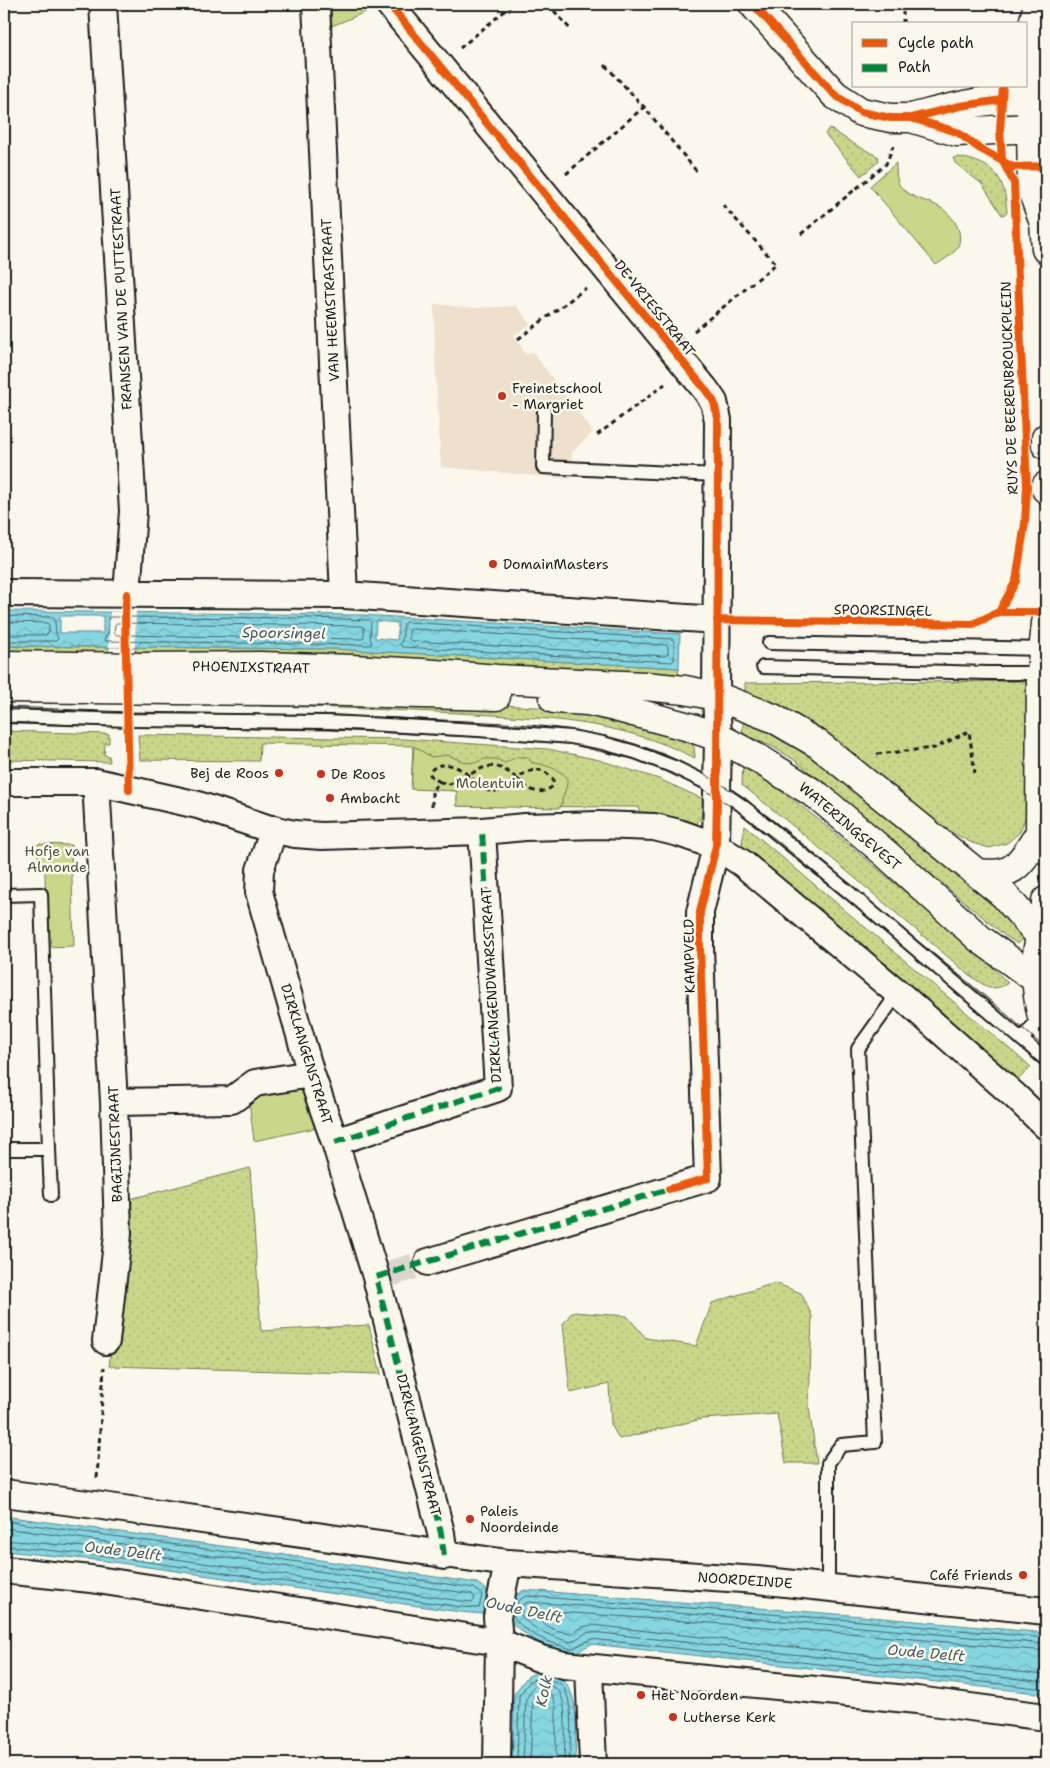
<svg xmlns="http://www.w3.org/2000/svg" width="1050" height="1768" viewBox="0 0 1050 1768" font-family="'Shantell Sans',sans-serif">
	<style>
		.built { fill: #efdfcd }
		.grass { fill: url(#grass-dots); stroke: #737953 }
		.green { fill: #cad68a; stroke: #737953 }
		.water { fill: url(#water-waves); stroke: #5c8c93; fill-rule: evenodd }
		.pier { fill: #fbf7ec }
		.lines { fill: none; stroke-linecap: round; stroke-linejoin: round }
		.shore { stroke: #46666b; stroke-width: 1 }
		.street-tunnel { stroke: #dad6cd; stroke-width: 26; stroke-dasharray: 26 13; stroke-linecap: butt }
		.lane-casing { stroke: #1c1c1c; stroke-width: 16 }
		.street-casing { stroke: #1c1c1c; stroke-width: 30 }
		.secondary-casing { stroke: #1c1c1c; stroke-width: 31 }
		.path { stroke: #1c1c1c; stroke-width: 3; stroke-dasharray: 5 4; stroke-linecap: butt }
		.lane { stroke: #fbf7ec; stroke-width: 12 }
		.street { stroke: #fbf7ec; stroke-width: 26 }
		.secondary { stroke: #fbf7ec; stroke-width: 28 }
		.tram { stroke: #1c1c1c; stroke-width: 1 }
		.quiet { stroke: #00873e; stroke-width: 6; stroke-dasharray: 12 6; stroke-linecap: butt }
		.cycleway-casing { stroke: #fbf7ec; stroke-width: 11 }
		.cycleway { stroke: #e8590c; stroke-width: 8 }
		.poi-dot { fill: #c8321e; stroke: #fbf7ec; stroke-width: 2 }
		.labels { text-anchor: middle; stroke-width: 5; stroke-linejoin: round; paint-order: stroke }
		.street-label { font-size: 14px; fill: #1c1c1c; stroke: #fbf7ec }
		.poi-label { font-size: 14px; fill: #1c1c1c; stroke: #fbf7ec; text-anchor: start }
		.park-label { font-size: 14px; fill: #50543d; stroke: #fbf7ec }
		.water-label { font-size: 15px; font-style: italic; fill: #415d61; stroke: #fbf7ec }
	</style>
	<defs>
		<pattern id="grass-dots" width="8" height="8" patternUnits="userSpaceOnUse" patternTransform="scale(1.25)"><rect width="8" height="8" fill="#cad68a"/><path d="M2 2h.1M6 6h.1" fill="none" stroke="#adb776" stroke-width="1.8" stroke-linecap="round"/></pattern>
		<pattern id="water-waves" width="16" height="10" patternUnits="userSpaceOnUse" patternTransform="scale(1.25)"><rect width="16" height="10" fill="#86d6e2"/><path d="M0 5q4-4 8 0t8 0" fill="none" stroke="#73b7c1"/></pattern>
	</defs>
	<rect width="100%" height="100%" fill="#fbf7ec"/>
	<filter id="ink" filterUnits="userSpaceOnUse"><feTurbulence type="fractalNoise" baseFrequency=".02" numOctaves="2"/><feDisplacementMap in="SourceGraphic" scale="10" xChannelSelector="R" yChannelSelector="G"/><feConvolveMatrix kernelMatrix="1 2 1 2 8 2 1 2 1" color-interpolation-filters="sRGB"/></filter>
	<g filter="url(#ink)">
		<path class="built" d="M434,304L476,308L516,306L531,324L514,335L526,355L532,351L593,432L572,452L570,479L441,467L435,360Z"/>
		<path class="grass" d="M829,128L854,144L879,157L878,162L861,176L825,134Z
			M959,157C995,164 1005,176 1007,213L1002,215L982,184L955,163L953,158Z
			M4,646L109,647L108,655L4,654Z
			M135,647L334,649L679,668L678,678L136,654Z
			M1027,681L1026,815L1020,832L1007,843L990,848L972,843L932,822L745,695V683Z
			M260,695L351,696L552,708L602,713L688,738L694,747L695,758C618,719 541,718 458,713C392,710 326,707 260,706Z
			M744,715L785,733L987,893L1025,937L1018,944L1004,935L796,761L773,747L742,734Z
			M4,731L109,734V743H105L104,755L109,756L110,762L4,760Z
			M138,735L403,739L548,749L599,760L659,779L703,799C702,810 704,820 693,826L639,817V807L457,806V791L441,790H556L411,789L413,746L260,743L259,761L140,760Z
			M743,761L823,823L980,955L1008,983C991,994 983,984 968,974L803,834L742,785Z
			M745,826L1031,1067L1017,1081L781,880L741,848Z
			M250,1168L261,1331L369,1325L381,1374L109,1366L126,1237V1200Z
			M775,1283L801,1293L812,1316L809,1407L817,1463H786L777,1414L702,1419L619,1439L611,1424L609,1384L570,1393L563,1324L572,1312L627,1316L646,1338L696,1346L712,1303Z"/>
		<path class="green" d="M331,4H365L370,10L332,26Z
			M896,163C896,170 896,180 900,186C911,200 927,199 941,208C954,216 967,236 955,251C950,256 942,261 936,265L870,186Z
			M414,746L431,757L448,755L464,762L474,763L485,759H496L505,763L516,757H528L532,763C543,763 559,770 567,777V784L560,808L457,806V791L411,789Z
			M38,844L71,845L74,946L46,947L45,869H38Z
			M302,1086L315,1128L254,1141L249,1101L261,1091Z"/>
		<path class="water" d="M4,611L362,615L680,634L679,668L334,649L4,646ZM60,616H103V633H60ZM376,621L398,623L397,640L375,638Z
			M4,1516L265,1552L477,1583L488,1591L483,1614L460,1612L106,1561L4,1551Z
			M524,1590L850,1615L1046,1633V1694L591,1644L572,1655C547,1647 527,1639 508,1619L513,1597Z
			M538,1671C545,1673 554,1674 560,1678C582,1691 575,1742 575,1764H512L514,1694L527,1677Z"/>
		<path class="pier" d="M110,612H136L135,647H109Z"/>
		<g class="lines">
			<path class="shore" d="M4,616L53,617C57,623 54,632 58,639L56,641H4
				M111,617L311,618L369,620L371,622L370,638L372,643L370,645L106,641L104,639L108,633V619Z
				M4,622L47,623L49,625V632L46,635H4
				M406,622L672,639L674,641V660L672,662L402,647L400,644L402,640L404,624Z
				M117,623L362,626L364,628V637L362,639L117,635L114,633L115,625Z
				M412,629L666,645L668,646V654L665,656L411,641L409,639V631Z
				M4,1521L264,1557L474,1588L482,1595L479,1608L461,1607L107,1556L4,1546
				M4,1528L263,1563L472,1594L475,1598L473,1602L461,1601L108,1549L4,1540
				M1046,1638L850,1620L526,1596L518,1601L514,1617C526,1636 551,1642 571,1649L592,1639L1046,1689
				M1046,1644L849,1626L528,1602L523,1605L521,1615C530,1629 555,1638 571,1642L586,1633L592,1632L1046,1682
				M1046,1651L848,1633L532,1610L529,1612L530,1615L553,1629L570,1634L583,1627L592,1625L1046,1675
				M517,1764L519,1696L530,1681L539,1677C547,1679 558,1680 563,1687C575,1703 569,1745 570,1764
				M523,1764L526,1699L534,1686L539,1683C545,1685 554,1686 558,1690C569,1703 564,1747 564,1764
				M530,1764L533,1701L541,1692L552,1695L556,1706V1764"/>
			<path class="street-tunnel" d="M389,1274L428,1262"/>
			<g class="lane-casing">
				<path id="lane" d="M544,411L543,467L717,475
					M769,643L1046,649
					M763,667L989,673H1043
					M4,716L128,720L330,722L478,730L571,737L603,743L635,752L674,767L717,788L739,803L851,894L1046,1060
					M4,895L41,894L49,1149H4
					M1022,1040L1041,1015
					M49,1149L51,1195
					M828,1587V1463L841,1445L875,1442L858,1049L898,993"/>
			</g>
			<g class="street-casing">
				<path id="street" d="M103,4L133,511L127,594
					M316,4L344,595
					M389,4L705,389L714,402L718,420L716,696L718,737L716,846L700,912V947L708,1178L428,1262
					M4,593L344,595L717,620
					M4,782H96L198,805L270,829L295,834L321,836L482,831L525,827L599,825L654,827L679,833L716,846L742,863L898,993L1015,1096L1046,1126
					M96,782L114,1102L118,1234L106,1341
					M274,829L260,870L259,892L311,1074L335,1142L376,1277L441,1533L444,1556
					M114,1102L232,1100L255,1083L311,1074
					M335,1142L498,1088L482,831
					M4,1493L95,1505L508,1563L757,1580L1046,1611
					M4,1570L91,1579L499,1642L541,1659L564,1665L917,1700L1046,1717
					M589,1668L593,1764
					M497,1764L499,1642L497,1617L508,1563"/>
			</g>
			<g class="secondary-casing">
				<path id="secondary" d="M753,4L835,95L861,112L891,118H911L957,132L1031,128L1046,111
					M1038,4L1031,32L1030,48L1032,190L1044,223L1046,249
					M911,118C955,107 1001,93 1046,102
					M1046,438V445
					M1046,486V489
					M1046,623L1041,673L1040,833L1046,850
					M4,665L144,667L261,666L352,669L422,673L498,679L645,686L685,690L716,696L773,718L818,744L1004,895L1040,936L1046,949
					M4,688L348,692L496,696
					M554,699L588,701L611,706L689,727L718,737L759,759L818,796L885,853L980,939L1037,980
					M977,873C1017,878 1020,862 1040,833
					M1046,901C1046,920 1039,935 1037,955C1034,980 1039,1008 1046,1032"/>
			</g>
			<path class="path" d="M548,4L571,30
				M903,24V12
				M460,48L513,4
				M605,65L644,107L698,173
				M566,174L644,107
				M801,234L886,164L893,146
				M694,331L776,264L722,204
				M518,339L586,288
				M597,435L665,384
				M877,754L935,748L969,731L975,773
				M432,806V790L440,782L432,777L429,773C439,758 458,766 469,775C488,763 499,763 516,778C531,770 540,764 553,779V786C539,798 527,789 516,778C500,798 482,794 469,775L450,784L440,782
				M97,1478L104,1367"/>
			<use href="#lane" class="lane"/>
			<use href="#street" class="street"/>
			<use href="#secondary" class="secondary"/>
			<path class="tram" d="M4,707C46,708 88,711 131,712C227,714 323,714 419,719C506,723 599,723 679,761C754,797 815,855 878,908C934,955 992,1000 1046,1049
				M4,722L128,727L330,730L478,737L569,744L637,760L671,773L717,797L736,810L775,839L847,899L1046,1070"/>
			<path class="quiet" d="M335,1142L498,1088L482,831
				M444,1556L441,1533L376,1277L669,1189"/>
			<g class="cycleway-casing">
				<path id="cycleway" d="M389,4L705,389L714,402L718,420L717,797L716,846L700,912V947L708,1178L669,1189
					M753,4L835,95L861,112L891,118H911L957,132L979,148L1013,167L1046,166
					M911,118L960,106L1002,100
					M127,594L125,612L129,790
					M999,612L1016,581L1025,523L1027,487L1014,183L1002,160L1000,130L1003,86
					M717,620L973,624L999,612H1046"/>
			</g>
			<use href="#cycleway" class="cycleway"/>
		</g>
	</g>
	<g class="poi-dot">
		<circle cx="502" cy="396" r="5"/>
		<circle cx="493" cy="564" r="5"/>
		<circle cx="279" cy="773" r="5"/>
		<circle cx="321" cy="774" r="5"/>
		<circle cx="330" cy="798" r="5"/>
		<circle cx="470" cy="1519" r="5"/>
		<circle cx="1023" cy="1575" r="5"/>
		<circle cx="641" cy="1695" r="5"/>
		<circle cx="673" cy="1717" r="5"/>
	</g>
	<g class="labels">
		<g class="street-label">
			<text transform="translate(121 299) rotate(-93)" y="5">FRANSEN VAN DE PUTTESTRAAT</text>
			<text transform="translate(330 300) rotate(-93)" y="5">VAN HEEMSTRASTRAAT</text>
			<text transform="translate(655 308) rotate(51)" y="5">DE VRIESSTRAAT</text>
			<text transform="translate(1009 388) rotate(-92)" y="5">RUYS DE BEERENBROUCKPLEIN</text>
			<text transform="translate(883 610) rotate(1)" y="5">SPOORSINGEL</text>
			<text transform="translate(251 667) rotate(1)" y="5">PHOENIXSTRAAT</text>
			<text transform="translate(850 826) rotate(40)" y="5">WATERINGSEVEST</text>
			<text transform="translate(689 956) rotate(-91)" y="5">KAMPVELD</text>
			<text transform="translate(491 985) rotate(-93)" y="5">DIRKLANGENDWARSSTRAAT</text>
			<text transform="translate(307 1054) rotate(73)" y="5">DIRKLANGENSTRAAT</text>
			<text transform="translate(115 1144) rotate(-92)" y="5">BAGIJNESTRAAT</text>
			<text transform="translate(419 1445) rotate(76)" y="5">DIRKLANGENSTRAAT</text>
			<text transform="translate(745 1580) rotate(4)" y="5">NOORDEINDE</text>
		</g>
		<g class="poi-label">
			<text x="512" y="393">Freinetschool<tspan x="512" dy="16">- Margriet</tspan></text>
			<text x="503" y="569">DomainMasters</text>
			<text x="269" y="778" text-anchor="end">Bej de Roos</text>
			<text x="331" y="779">De Roos</text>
			<text x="340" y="803">Ambacht</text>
			<text x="480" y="1516">Paleis<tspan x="480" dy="16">Noordeinde</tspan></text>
			<text x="1013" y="1580" text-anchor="end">Café Friends</text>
			<text x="651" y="1700">Het Noorden</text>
			<text x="683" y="1722">Lutherse Kerk</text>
		</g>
		<g class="park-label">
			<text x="490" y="788">Molentuin</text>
			<text x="57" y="856">Hofje van<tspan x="57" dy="16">Almonde</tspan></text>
		</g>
		<g class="water-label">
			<text transform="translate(284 633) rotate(1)" y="5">Spoorsingel</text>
			<text transform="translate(123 1551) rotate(7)" y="5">Oude Delft</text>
			<text transform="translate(524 1610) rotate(12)" y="5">Oude Delft</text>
			<text transform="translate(926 1653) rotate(5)" y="5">Oude Delft</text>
			<text transform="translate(544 1691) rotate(-78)" y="5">Kolk</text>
		</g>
	</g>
	<rect width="1050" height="1768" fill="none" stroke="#fbf7ec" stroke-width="20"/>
	<rect x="10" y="10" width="1030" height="1748" fill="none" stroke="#1c1c1c" stroke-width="2" filter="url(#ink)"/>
	<rect x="852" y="22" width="175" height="65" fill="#fbf7ec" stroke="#a29f99"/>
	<rect x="862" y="39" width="25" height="8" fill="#e8590c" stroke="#a29f99"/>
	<text x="898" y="48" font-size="15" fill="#1c1c1c">Cycle path</text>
	<rect x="862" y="64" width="25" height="8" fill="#00873e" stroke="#a29f99"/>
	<text x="898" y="72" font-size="15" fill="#1c1c1c">Path</text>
</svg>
